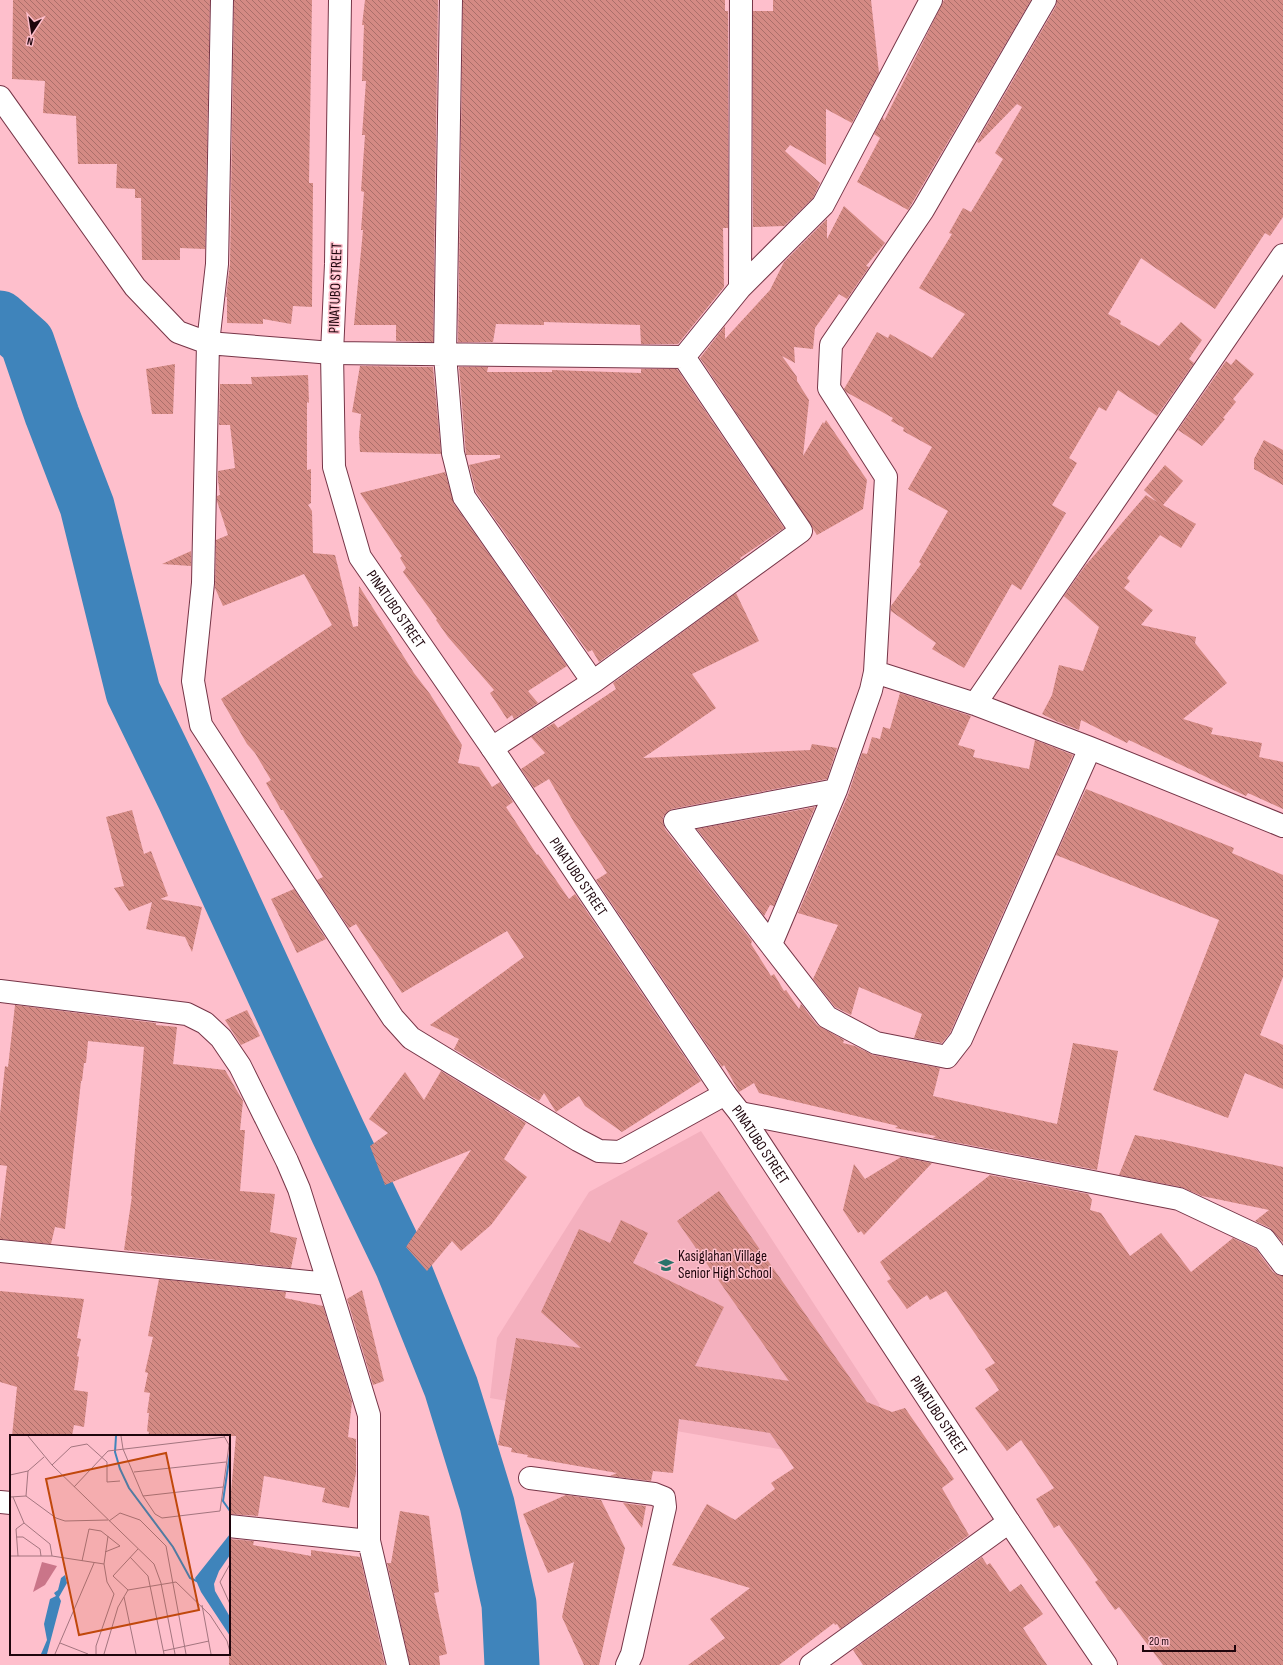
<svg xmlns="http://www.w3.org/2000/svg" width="1283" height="1665" viewBox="0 0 1283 1665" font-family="'Sofia Sans Condensed',sans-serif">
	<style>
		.built { fill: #f4b0be }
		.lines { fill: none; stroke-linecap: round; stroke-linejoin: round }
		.river { stroke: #3f84bb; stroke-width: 55 }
		.building { fill: url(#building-back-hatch) }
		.street-casing { stroke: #763547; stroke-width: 24 }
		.secondary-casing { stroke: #763547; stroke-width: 24 }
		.street { stroke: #fff; stroke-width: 22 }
		.secondary { stroke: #fff; stroke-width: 22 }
		.labels { text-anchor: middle; stroke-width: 3; stroke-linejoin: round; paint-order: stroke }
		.street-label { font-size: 15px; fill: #1e050c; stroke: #febfcc }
		.poi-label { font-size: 15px; fill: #1e050c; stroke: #febfcc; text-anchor: start }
		.inset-river { fill: none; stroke: #3f84bb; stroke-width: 2 }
		.inset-road { fill: none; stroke: #a4757f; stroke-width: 1 }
		.view { fill: #c0480c; fill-opacity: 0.15; stroke: #c0480c; stroke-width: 2 }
		.inset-edge { fill: none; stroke: #1e050c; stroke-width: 2 }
	</style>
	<defs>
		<pattern id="building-back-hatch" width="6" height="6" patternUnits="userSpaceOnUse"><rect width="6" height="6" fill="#d48a84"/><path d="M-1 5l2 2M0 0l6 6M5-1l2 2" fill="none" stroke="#ab6f6a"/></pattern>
	</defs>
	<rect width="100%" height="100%" fill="#febfcc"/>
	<path class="built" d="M701,1131L880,1405L807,1454L490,1398L497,1338L589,1192Z"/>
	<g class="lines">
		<path class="river" d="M0,318L27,342L52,415L87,506L133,692L184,797L338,1132L402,1265L451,1387L487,1504L509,1604L512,1665"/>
	</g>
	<path class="building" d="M13,0H210L205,249L180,248V260H142L141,198H135V189L116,188L117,164H78L76,116L43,113L45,81L12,79Z
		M234,0H312L309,183H313L312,307L293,306L291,324L263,319V324L227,323V297H226L230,264Z
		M365,0H438L433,342L396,341V325H354L363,230H361L364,192L361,191L365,135H362L366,81H362L364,25H362Z
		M463,0H725V11H728V228H723L724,287L678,344H641L640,325L544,322V325L496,324L493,342H458Z
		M773,0H871L879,73L852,123L826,109V165L790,145L785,151L820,183L813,198L784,226L753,227V11H773Z
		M944,0H1031L908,210L857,182L880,138L874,134L883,117L884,121Z
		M1057,0H1283V217L1270,236L1265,233L1215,309L1141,258L1108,314L1121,321L1120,324L1159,346L1181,322L1202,340L1189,359L1194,363L1157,416L1118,390L1106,411L1099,407L1069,458L1077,463L1052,505L1066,513L1021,590L1012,584L964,668L932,649L936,643L891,611V606L921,564L919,562L948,511L908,489L932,447L903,431L904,428L891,421L893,418L846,392L844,389L877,332L888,338L890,334L932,358L965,314L919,288L952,234L949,233L963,208L971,212L1003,159L995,153L1022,107L1017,104L979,143L977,142L1056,6Z
		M844,206L885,243L866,266L869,267L847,299L839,294L815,328L813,349L794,347L795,363L782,356L797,377V381L809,400L803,456L823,422L824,424L826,420L867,480L863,509L817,535L700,358L725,326V339L770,290L784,262L827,219V239Z
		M1236,359L1254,374L1233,399L1236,402L1223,418L1225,419L1202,446L1178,430L1226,361L1231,365Z
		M175,364L173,414H152L146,369Z
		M360,366L433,367L441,454L360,452L359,435L361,414L352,412Z
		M459,367H488L487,372H552V370L641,373V369H677L784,528L740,558L741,559L599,662L592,650L588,652L476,492L469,465L500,458V455H466Z
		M308,375L309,403L307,402V470L311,469V503L308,505L312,511L313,553L335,555L353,627L358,626L359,586L414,673L430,694L462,745L458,763L479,767L492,787L500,782L513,802L506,807L537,855L538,854L569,899L575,894L701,1081L622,1132L585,1106L579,1096L556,1112L544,1093L539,1101L454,1049L459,1039L430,1025L524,957L507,931L402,993L356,924L349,928L317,880L323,877L283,810H281L266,783L271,780L255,753L247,744L221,699L332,625L304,574L223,606L215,588L216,540L228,535L217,501V496L220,495L218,480V471L235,468L230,425H219L220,384H252L251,377Z
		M1264,440L1283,450V485L1254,469V459Z
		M1165,465L1183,481L1163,505L1196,524L1181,548L1160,535L1127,578L1130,581L1124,588L1153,610L1141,625L1196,637L1195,643L1227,683L1183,719L1213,728L1211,734L1262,743L1259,757L1283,762V809L1248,793L1246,796L1129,740L1127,743L1081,720L1079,730L1056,721L1042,714L1052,695L1059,665L1083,671L1099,627L1064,596L1085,566L1146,495L1157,502L1144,490Z
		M445,472L454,504L567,666L528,691L538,703L514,719L512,715L507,719L490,693L494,690L448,637L436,620L437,619L403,572L406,568L400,558L402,556L360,493Z
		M191,551V566L162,564Z
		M736,593L759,641L692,674L716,708L643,758L810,750L812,744L837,748L827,779L672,809L667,812L663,817V823L665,829L752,941L751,944L771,976L774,974L784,991L786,990L799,1009L801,1004L817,1025L844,1040L843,1043L855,1046L873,1055L940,1068L933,1096L1057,1124L1073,1043L1118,1051L1097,1170L933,1138L936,1136L895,1128L898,1126L759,1093L754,1083L739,1092L724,1065L722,1067L596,880L607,873L575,824L549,779L534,788L521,769L545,753L531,737L554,723L558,728L616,689L613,683Z
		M900,693L971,716L958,745L975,750L973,757L1029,769L1035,740L1073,755L950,1033L942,1043L914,1038L922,1014L859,987L851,1015L835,1007L813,979L838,925L798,913L848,795L862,753L867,754L872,737L880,739L883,727L890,729Z
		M1086,789L1234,848L1232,853L1283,875V977L1260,1035L1283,1045V1089L1245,1073L1228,1118L1153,1090L1219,920L1056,855Z
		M815,807L774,906L770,905L764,916L697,829Z
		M132,810L144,854L151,851L168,896L160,899L202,907L192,952L185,937L146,929L152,902L129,911L114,888L124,886L106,817Z
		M294,889L326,939L297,953L271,899Z
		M15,1005L156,1023V1025L177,1027L173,1064L225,1070L243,1101L240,1130H245L240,1191L275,1194L270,1232L297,1238L291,1268L124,1250L132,1196H131L144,1047L88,1041L86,1063H84L82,1081H81L65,1229L55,1227L51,1244L0,1239V1222L7,1166L0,1165V1114L5,1066L8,1067Z
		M247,1010L260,1036L241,1045L225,1020Z
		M441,1071L526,1123L504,1159L527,1177L491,1225L461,1251L452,1241L427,1271L406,1247L471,1150L385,1185L370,1146L388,1133L369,1119L405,1072L424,1100Z
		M1135,1135L1160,1140V1139L1283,1167V1243L1270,1228L1255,1221L1269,1210L1202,1196L1181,1187L1119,1175Z
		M901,1157L932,1163L864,1235L861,1231L858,1233L843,1210L854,1164L865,1179Z
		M990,1175L1088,1194L1092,1200L1090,1210L1101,1213L1130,1256L1161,1233L1191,1272L1233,1238L1256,1249L1273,1272L1278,1275L1283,1276V1665H1163L1119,1607L1115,1610L1095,1582L1098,1580L1059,1525L1054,1528L1036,1499L1054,1488L1021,1440L1007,1451L975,1408L999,1390L985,1369L995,1363L946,1291L930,1300L927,1295L907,1309L887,1281L891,1279L880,1262Z
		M719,1191L867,1402L892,1412L905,1408L954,1479L942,1488L969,1535L840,1629L837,1624L835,1625L834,1623L779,1665H688L725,1638L710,1619L750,1588L672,1565L707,1504L735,1520L775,1489L771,1483L794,1468L770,1433L679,1419L673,1473L653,1471L651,1481L610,1476L617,1473L527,1457L528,1455L511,1452L512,1448L498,1445L516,1338L581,1348L541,1312L579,1229L610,1243L621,1220L648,1233L633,1263L724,1307L695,1366L789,1381L677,1221Z
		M159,1279L286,1292L285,1298L323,1306L352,1402L348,1437L356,1439V1473L349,1508L322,1502L325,1488L264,1476L258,1516L229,1514L236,1436H148L149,1432L147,1431L149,1413H147L150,1393L144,1392L148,1373L145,1372L153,1337L148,1336Z
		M362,1290L384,1381L373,1385L347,1299Z
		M0,1291L84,1299L77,1338L81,1339L77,1356L79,1357L74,1390L88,1392L84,1427L74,1425L72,1436H12L17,1387L0,1382Z
		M566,1495L601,1500L625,1548L599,1665H584L562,1617L574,1562L548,1573L523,1514Z
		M623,1503L646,1506L642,1528Z
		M400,1511L429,1516L439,1592L434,1593L447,1654L439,1656L440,1665H410L387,1563H391Z
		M229,1539L254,1541L253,1545L311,1556V1550L360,1557L385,1665H229Z
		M982,1557L987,1565L990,1563L1010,1592L1021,1584L1043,1614L1023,1628L1047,1665H863L853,1650Z"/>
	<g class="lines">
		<g class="street-casing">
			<path id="street" d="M222,0L217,264L208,343L203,583L193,681L201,725L393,1018L411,1038L578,1140L599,1151L620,1152L725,1094
				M451,0L445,355L453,453L464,497L593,682
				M0,97L135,287L178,332L208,343L332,353L684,357
				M740,288L741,0
				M875,672L975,704L1090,748L1283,826
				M975,704L1283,255
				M492,748L593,682L801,531L684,357L740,288L823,205L931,0
				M836,790L675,821L827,1017L876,1043L947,1057L961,1039L1090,748
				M771,944L836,790L871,690L875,672L886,477L829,388L831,345L923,210L1045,0
				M0,991L187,1014L205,1023L221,1038L240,1066L287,1161L299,1189L329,1284
				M740,1113L1179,1199L1264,1239L1283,1264
				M0,1251L329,1284L369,1415V1541L398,1665
				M530,1478L654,1494L664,1498L665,1507L632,1654L627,1665
				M0,1502L11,1503
				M229,1526L369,1541"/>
		</g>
		<g class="secondary-casing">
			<g id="secondary">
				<path id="s1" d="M340,0L336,264L332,353L334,467L360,557L492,748L725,1094L740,1113L1009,1522L1106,1665"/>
				<path d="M811,1665L1009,1522"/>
			</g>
		</g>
		<use href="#street" class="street"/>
		<use href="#secondary" class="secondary"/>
	</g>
	<defs>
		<g id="school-bare" transform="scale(1.2)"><path d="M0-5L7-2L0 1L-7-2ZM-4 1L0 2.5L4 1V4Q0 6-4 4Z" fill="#2b736b" stroke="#febfcc" stroke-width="2.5" paint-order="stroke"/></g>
	</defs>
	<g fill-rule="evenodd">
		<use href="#school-bare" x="666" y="1265"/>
	</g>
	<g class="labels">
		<g class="street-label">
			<text transform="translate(335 288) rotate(-88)" y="5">PINATUBO STREET</text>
			<text dy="5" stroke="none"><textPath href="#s1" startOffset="624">PINATUBO STREET</textPath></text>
			<text dy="5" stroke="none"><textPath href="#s1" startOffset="948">PINATUBO STREET</textPath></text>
			<text dy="5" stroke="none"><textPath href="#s1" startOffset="1272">PINATUBO STREET</textPath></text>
			<text dy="5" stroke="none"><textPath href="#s1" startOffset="1596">PINATUBO STREET</textPath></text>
		</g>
		<g class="poi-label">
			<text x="678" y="1261">Kasiglahan Village<tspan x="678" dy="17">Senior High School</tspan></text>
		</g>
	</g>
	<g transform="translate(10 1435)">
		<rect width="220" height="220" fill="#febfcc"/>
		<path d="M32,127L47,131L35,150L23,157Z" fill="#ca7589"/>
		<path d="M220,99V120L209,136L204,149L205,156L220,182V201L191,157L185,143ZM55,140L57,148L49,162L51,166L37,219H31L37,205L34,189L40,164L46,161L44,158L48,155L51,143Z" fill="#3f84bb"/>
		<path class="inset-river" d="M106,1L105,17L110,34L119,53L163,112L180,143L191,148M220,18L213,66L220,76"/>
		<path class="inset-road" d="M18,1L42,30L144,129L151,148L165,219M111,1L113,14L133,61L213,52M42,30L61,12L77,9L97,27V47L110,46M124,37L216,27M0,40L18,36L34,22M64,52L98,16L215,2M16,61L18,36M133,61L145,79L152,83L210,76L219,10L214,1M0,62L16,61L46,83L55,86L98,85M3,62L14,88L40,109L42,121M99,86L110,78L130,85L156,111L176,219M6,102H13L30,114L31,121M0,121H42L94,129M8,121L6,94L14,88M120,122L138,141L154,219M72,126L79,94L91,96L110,111L95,117M220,129L210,147L220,169M118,155L166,147L200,180L217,206L220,217M114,162L126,219M192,170L201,219M50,208L78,219M153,216L199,206M45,219L84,128M86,219V211L104,159L97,147L94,129L98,101M94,219L108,172L118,155L103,141L128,114"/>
		<path class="view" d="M156,18L189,175L69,200L36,44Z"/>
		<rect width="220" height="220" class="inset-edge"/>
	</g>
	<g transform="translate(32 32) rotate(192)" stroke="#febfcc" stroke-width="3" paint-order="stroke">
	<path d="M0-3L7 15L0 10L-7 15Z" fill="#1e050c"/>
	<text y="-6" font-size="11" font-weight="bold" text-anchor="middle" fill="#1e050c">N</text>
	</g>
	<path d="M1143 1645v6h92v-6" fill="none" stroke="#1e050c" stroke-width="2"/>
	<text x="1149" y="1645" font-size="12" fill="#1e050c" stroke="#febfcc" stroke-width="3" paint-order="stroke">20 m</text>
</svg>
